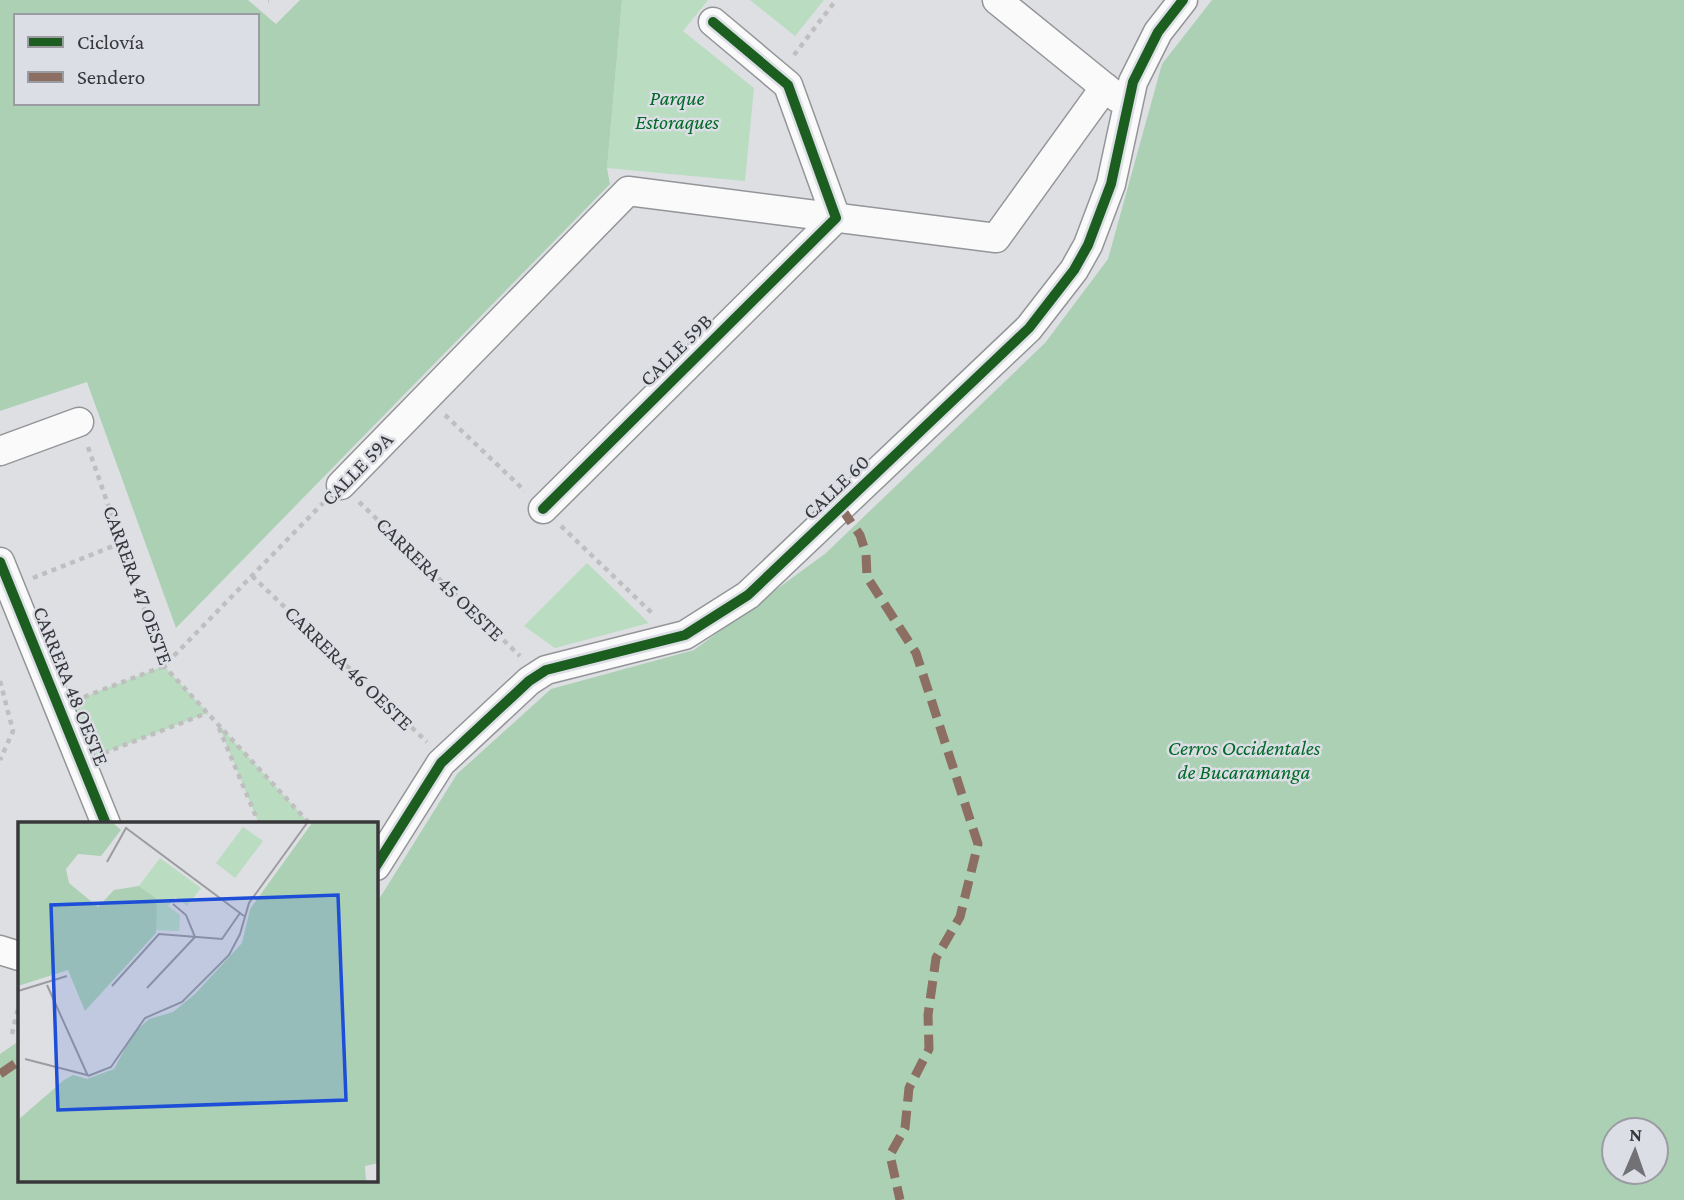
<svg xmlns="http://www.w3.org/2000/svg" width="1684" height="1200" viewBox="0 0 1684 1200" font-family="'Crimson Pro',serif">
	<style>
		.green { fill: #badcc1 }
		.forest { fill: #acd0b4; fill-rule: evenodd }
		.lines { fill: none; stroke-linecap: round; stroke-linejoin: round }
		.minor-casing { stroke: #949598; stroke-width: 31 }
		.path { stroke: #bfbfc0; stroke-width: 4.5; stroke-dasharray: 5 5; stroke-linecap: butt }
		.minor { stroke: #fafafb; stroke-width: 28 }
		.quiet { stroke: #8d6e63; stroke-width: 9; stroke-dasharray: 18 9; stroke-linecap: butt }
		.cycleway-casing { stroke: #dcdee5; stroke-width: 15 }
		.cycleway { stroke: #1b5e20; stroke-width: 10 }
		.labels { text-anchor: middle; stroke-width: 5; stroke-linejoin: round; paint-order: stroke }
		.park-label { font-size: 21px; font-style: italic; fill: #026a29; stroke: #dcdee5 }
		.street-label { font-size: 21px; fill: #38383b; stroke: #dcdee5 }
		.inset-road { fill: none; stroke: #9c9ca0; stroke-width: 2 }
		.view { fill: #1d4ed8; fill-opacity: 0.15; stroke: #1d4ed8; stroke-width: 3.5 }
		.inset-edge { fill: none; stroke: #38383b; stroke-width: 3.5 }
	</style>
	<rect width="100%" height="100%" fill="#dedfe3"/>
	<path class="green" d="M622,0H708L683,31L754,88L745,181L607,168Z
		M750,0H824L795,36Z
		M587,563L649,623L555,648L524,626Z
		M164,666L208,713L96,756L73,701Z
		M218,724L310,824H259Z"/>
	<path class="forest" d="M0,0H248L276,24L300,0H622L607,168L610,184L176,628L87,382L0,411ZM16,16H257V103H16Z
		M1212,0H1684V1200H0V1054L19,1041V1181H376V904L457,774L551,689L694,650L826,553L1045,343L1108,259L1162,64ZM1614,1130H1656V1172H1614Z"/>
	<g class="lines">
		<g class="minor-casing">
			<path id="minor" d="M997,0L1118,98
				M0,451L79,422
				M341,485L628,191L996,238L1105,87
				M543,509L836,218L788,85L713,22
				M0,562L106,824
				M376,866L441,763L529,681L546,670L685,635L748,595L1029,328L1074,270L1088,245L1111,184L1133,82L1158,32L1183,0
				M0,950L19,956"/>
		</g>
		<path class="path" d="M268,0H269
			M794,55L836,0
			M445,415L525,491
			M88,447L164,666L310,824
			M359,502L520,656
			M561,526L654,615
			M252,576L427,742
			M33,578L121,543
			M0,681L13,731L0,760
			M84,697L164,666L323,503
			M219,728L259,824
			M104,753L207,713
			M12,1034L19,1004"/>
		<use href="#minor" class="minor"/>
		<path class="quiet" d="M841,508L860,535L866,554L867,577L916,653L978,844L960,917L936,958L928,1015L929,1049L909,1088L905,1128L890,1155L900,1200
			M0,1074L19,1061"/>
		<g class="cycleway-casing">
			<path id="cycleway" d="M543,509L836,218L788,85L713,22
				M0,562L106,824
				M376,866L441,763L529,681L546,670L685,635L748,595L1029,328L1074,270L1088,245L1111,184L1133,82L1158,32L1183,0"/>
		</g>
		<use href="#cycleway" class="cycleway"/>
	</g>
	<g class="labels">
		<g class="park-label">
			<text x="677" y="105">Parque<tspan x="677" dy="24">Estoraques</tspan></text>
			<text x="1244" y="755">Cerros Occidentales<tspan x="1244" dy="24">de Bucaramanga</tspan></text>
		</g>
		<g class="street-label">
			<text transform="translate(676 350) rotate(-45)" y="7">CALLE 59B</text>
			<text transform="translate(357 469) rotate(-46)" y="7">CALLE 59A</text>
			<text transform="translate(836 487) rotate(-44)" y="7">CALLE 60</text>
			<text transform="translate(440 579) rotate(44)" y="7">CARRERA 45 OESTE</text>
			<text transform="translate(138 585) rotate(70)" y="7">CARRERA 47 OESTE</text>
			<text transform="translate(349 668) rotate(44)" y="7">CARRERA 46 OESTE</text>
			<text transform="translate(71 686) rotate(68)" y="7">CARRERA 48 OESTE</text>
		</g>
	</g>
	<g transform="translate(18 822)">
		<rect width="360" height="360" fill="#dedfe3"/>
		<path d="M225,5L245,19L217,56L198,41ZM142,36L183,66L169,84L157,75L150,84L162,93L161,109L137,108L139,77L121,64Z" fill="#badcc1"/>
		<path d="M0,1H95L103,8L83,34L60,32L48,47L51,61L80,85L96,68L121,64L139,77L138,111L67,189L50,148L0,164ZM294,1H360L361,341L347,344L348,359H0V298L46,258L55,253L69,257L96,247L115,212L131,197L155,190L177,172L224,121L232,87Z" fill="#acd0b4"/>
		<path class="inset-road" d="M89,40L108,6L226,94M29,163L70,254M94,164L141,112L204,117L222,91M129,166L177,115L168,93L155,82M0,169L49,154M7,237L69,253M70,254L93,245L127,196L164,180L211,133L222,112L231,81L289,1"/>
		<path class="view" d="M320,73L328,278L40,288L33,83Z"/>
		<rect width="360" height="360" class="inset-edge"/>
	</g>
	<rect x="14" y="14" width="245" height="91" fill="#dcdee5" stroke="#9a9ca1" stroke-width="2"/>
	<rect x="28" y="37" width="35" height="10" fill="#1b5e20" stroke="#9a9ca1" stroke-width="2"/>
	<text x="77" y="49" font-size="21" fill="#38383b">Ciclovía</text>
	<rect x="28" y="72" width="35" height="10" fill="#8d6e63" stroke="#9a9ca1" stroke-width="2"/>
	<text x="77" y="84" font-size="21" fill="#38383b">Sendero</text>
	<g transform="translate(1635 1151) rotate(2)"><circle r="33" fill="#dcdee5" stroke="#9a9ca1" stroke-width="2"/>
	<path d="M0-5L12 26L0 18L-12 26Z" fill="#727276"/>
	<text y="-10" font-size="19" font-weight="bold" text-anchor="middle" fill="#38383b">N</text>
	</g>
</svg>
